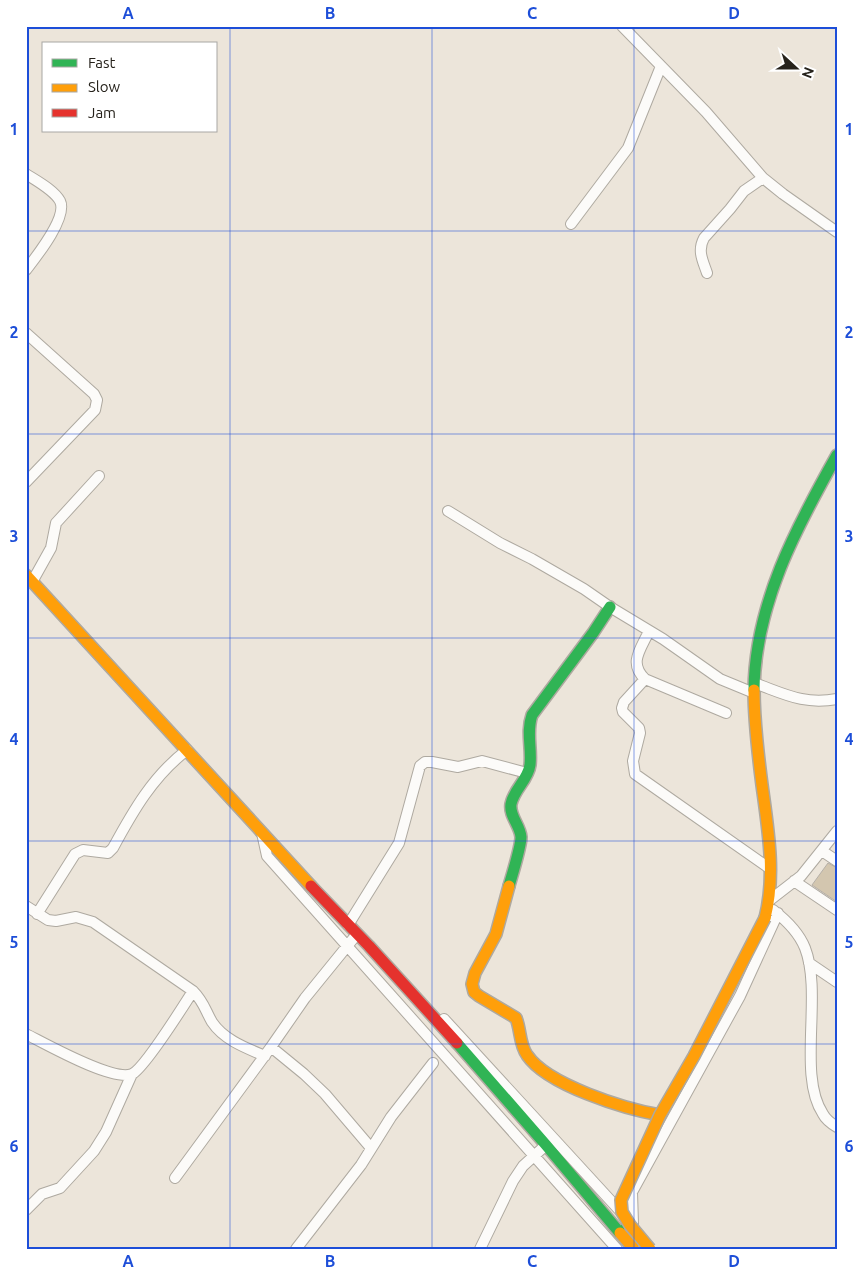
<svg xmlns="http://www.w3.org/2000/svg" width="863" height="1275" viewBox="0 0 863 1275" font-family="Ubuntu,sans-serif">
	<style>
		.building { fill: #d3c6af; stroke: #b6b0a8 }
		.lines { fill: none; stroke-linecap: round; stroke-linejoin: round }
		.street-casing { stroke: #aea9a0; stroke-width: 12 }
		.fast-casing { stroke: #aea9a0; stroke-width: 14 }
		.slow-casing { stroke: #aea9a0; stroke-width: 14 }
		.jam-casing { stroke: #aea9a0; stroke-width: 14 }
		.street { stroke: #fcfbf9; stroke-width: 10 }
		.fast { stroke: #30b455; stroke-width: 11 }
		.slow { stroke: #ff9f0a; stroke-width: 11 }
		.jam { stroke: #e5322d; stroke-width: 11 }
		.slow-bridge-casing { stroke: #aea9a0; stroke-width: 14; stroke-linecap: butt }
		.slow-bridge { stroke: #ff9f0a; stroke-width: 11 }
		.grid { fill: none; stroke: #1d4ed8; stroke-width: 1; stroke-opacity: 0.55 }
		.neatline { fill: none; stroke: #1d4ed8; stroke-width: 2 }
		.grid-label { font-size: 16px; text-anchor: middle; font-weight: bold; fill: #1d4ed8 }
	</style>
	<rect width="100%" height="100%" fill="#ece5da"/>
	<path class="building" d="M828,863L837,868V902L812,885Z"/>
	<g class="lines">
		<g class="street-casing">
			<path id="street" d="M622,26L706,112L763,178L783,194L837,232
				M26,174C37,181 54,190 60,201C68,217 36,257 26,270
				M571,224L628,148L661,66
				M707,273C703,261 697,251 704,238L730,209L744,191L763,178
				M26,333L94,394L97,400L95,410L26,482
				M448,511L500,543L532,559L584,589L610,607L663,639L720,679L754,693
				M32,582L51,548L56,523L99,476
				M649,631C641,649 628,663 645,679L726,713
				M645,679L624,702L622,708L623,712L639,728L640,733L633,761L635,774L769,868
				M754,683C785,694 803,705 837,699
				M262,833L267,856L617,1249
				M822,851L837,861
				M794,881L837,910
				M770,900L801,876L837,831
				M26,906L48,920L56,921L76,917L93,922L193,991C204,1002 205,1010 212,1022C224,1040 246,1048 265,1056
				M773,910C786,920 799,933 805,948C823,994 797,1075 823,1114C826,1120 832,1124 837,1127
				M37,914L75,854L83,850L108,853L113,848C133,811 153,776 187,750
				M348,925L399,843L420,766L425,762H432L458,767L482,761L527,773
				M809,963L837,982
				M444,1019L622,1213
				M26,1034C46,1044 113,1082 132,1074C144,1069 184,1005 193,991
				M271,1047L304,1074L325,1094L371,1148
				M175,1178L271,1047L305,998L357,934
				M26,1210L42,1194L60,1188L94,1151L106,1132L132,1074
				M629,1227L633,1224L632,1192L740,996L778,913
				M296,1249L361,1165L391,1117L433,1063
				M480,1249L513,1181L523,1166L546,1145"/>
		</g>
		<g class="fast-casing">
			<path id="fast" d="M754,690C755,604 796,528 837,455
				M509,886C512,875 521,847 521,837C520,825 509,816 511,804C514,789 528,780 530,765C532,748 526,732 532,715L593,633L610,607
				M457,1043L546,1145L620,1233L629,1226"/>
		</g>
		<g class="slow-casing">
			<path id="slow" d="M26,575L311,886
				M754,690C754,722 758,754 762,785C768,829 776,875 765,918
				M509,886L496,934L475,973L472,984L474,992L479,996L516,1018C521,1030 519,1044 527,1055C547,1085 625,1109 660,1115"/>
		</g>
		<g class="jam-casing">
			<path id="jam" d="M311,886L369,946L457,1043"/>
		</g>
		<use href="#street" class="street"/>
		<use href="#fast" class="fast"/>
		<use href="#slow" class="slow"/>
		<use href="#jam" class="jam"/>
		<g class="slow-bridge-casing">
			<path id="slow-bridge" d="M620,1233L634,1249
				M650,1249L630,1225L622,1212L621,1200L660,1115L694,1056L765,918"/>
		</g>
		<use href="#slow-bridge" class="slow-bridge"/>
	</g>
	<path class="grid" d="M230,26V1249M432,26V1249M634,26V1249M26,231H837M26,434H837M26,638H837M26,841H837M26,1044H837"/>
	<rect width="863" height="1275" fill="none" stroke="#ffffff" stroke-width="55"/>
	<rect x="42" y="42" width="175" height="90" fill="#ffffff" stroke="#a8a7a4"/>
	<rect x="52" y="59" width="25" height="8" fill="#30b455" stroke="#a8a7a4"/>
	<text x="88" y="68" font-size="15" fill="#26221b">Fast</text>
	<rect x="52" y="84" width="25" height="8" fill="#ff9f0a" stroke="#a8a7a4"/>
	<text x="88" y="92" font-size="15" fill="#26221b">Slow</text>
	<rect x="52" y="109" width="25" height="8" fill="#e5322d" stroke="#a8a7a4"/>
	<text x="88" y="118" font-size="15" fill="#26221b">Jam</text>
	<g transform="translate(796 68) rotate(111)" stroke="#ffffff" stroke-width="4" paint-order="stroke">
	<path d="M0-4L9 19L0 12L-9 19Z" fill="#26221b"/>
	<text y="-8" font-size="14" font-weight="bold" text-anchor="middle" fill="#26221b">N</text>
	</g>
	<rect x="28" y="28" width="808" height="1220" class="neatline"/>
	<g class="grid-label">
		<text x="128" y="19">A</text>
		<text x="330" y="19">B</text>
		<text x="532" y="19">C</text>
		<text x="734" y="19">D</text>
		<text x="14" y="135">1</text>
		<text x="849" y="135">1</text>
		<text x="14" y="338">2</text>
		<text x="849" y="338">2</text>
		<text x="14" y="542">3</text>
		<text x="849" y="542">3</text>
		<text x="14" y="745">4</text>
		<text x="849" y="745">4</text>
		<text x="14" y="948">5</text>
		<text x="849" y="948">5</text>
		<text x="14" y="1152">6</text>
		<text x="849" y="1152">6</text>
		<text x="128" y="1267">A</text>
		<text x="330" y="1267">B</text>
		<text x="532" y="1267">C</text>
		<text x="734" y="1267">D</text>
	</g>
</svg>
